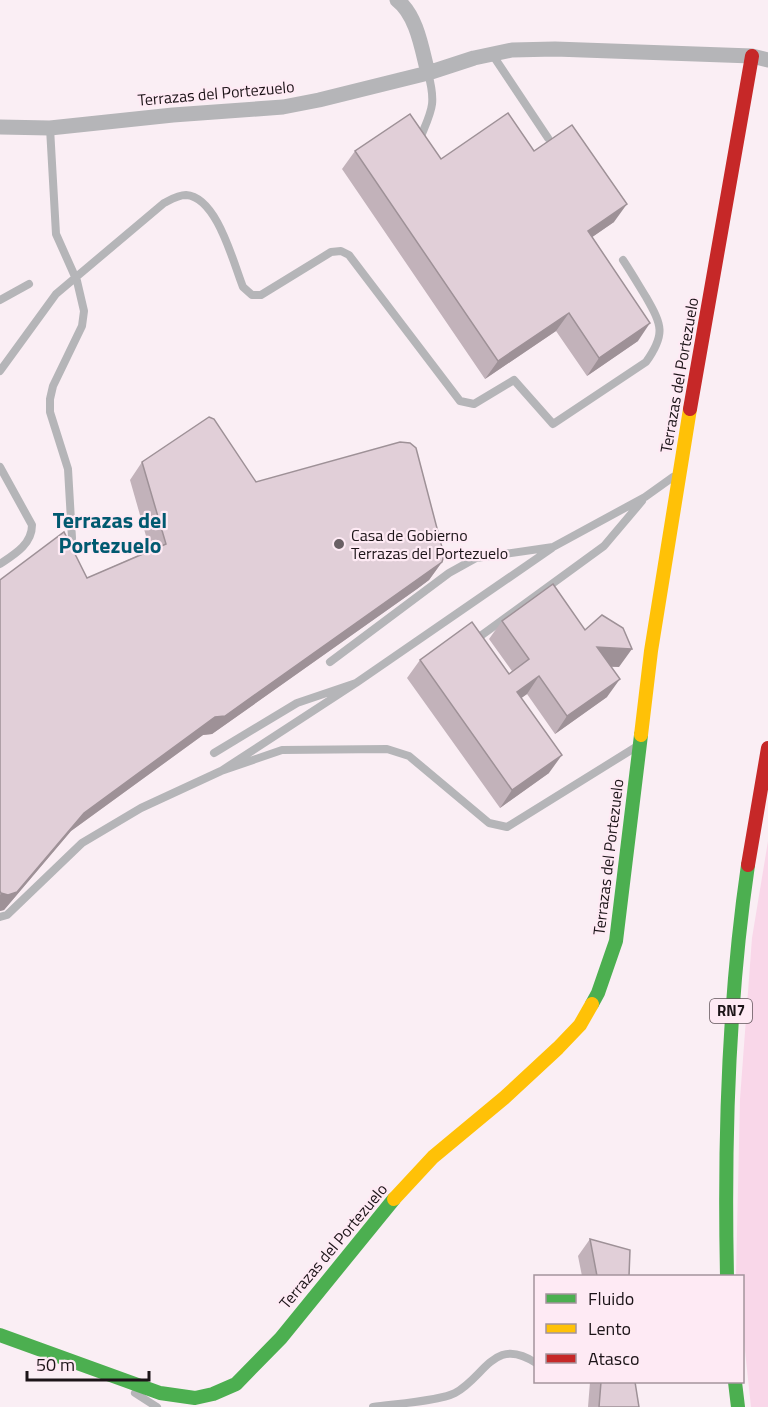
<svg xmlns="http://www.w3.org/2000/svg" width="768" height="1407" viewBox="0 0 768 1407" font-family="'Titillium Web',sans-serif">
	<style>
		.green { fill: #f9d7e9 }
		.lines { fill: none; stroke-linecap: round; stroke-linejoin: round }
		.lane { stroke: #b5b5b8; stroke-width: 8 }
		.street { stroke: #b5b5b8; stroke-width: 15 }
		.fast { stroke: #4caf50; stroke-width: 14 }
		.slow { stroke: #ffc107; stroke-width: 14 }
		.jam { stroke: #c62828; stroke-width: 14 }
		.wall { fill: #c2b2ba }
		.shaded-wall { fill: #9e9197 }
		.building { fill: #e1cfd8; stroke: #9e9197; stroke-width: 1.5 }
		.poi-dot { fill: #6a6065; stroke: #feeaf4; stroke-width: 2 }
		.labels { text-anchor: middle; stroke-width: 4.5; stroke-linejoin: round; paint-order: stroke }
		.shield { fill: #feeaf4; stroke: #60545a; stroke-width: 1.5 }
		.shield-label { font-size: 15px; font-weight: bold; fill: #1c1418 }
		.street-label { font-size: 16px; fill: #1c1418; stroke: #feeaf4 }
		.poi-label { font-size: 16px; fill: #1c1418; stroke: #feeaf4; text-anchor: start }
		.district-label { font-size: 22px; font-weight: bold; fill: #015970; stroke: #feeaf4 }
	</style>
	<rect width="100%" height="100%" fill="#faeef4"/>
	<path class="green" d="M768,841V1407H751L743,1332L742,1276H736L740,1099L752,938Z"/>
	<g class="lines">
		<path class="lane" d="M492,54L548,138
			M50,128L56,234L77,281L84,311L82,326L53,386L50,399V412L68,469L72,538
			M419,141C431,111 437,106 428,73
			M0,300L29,284
			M0,371L56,294L164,203C170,200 178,195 186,195C217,197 233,262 243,287L252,295H261L331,252L341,251L349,255L460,401L474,404L514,380L553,424L646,362C666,334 662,325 646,297C638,284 631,272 623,260
			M0,467L32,525C32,544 15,554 0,564
			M475,640L604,546L642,501
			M330,662L449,573L476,558L553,547L645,497L673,477
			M214,753L297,703L356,683L552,548
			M221,771L282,750L387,749L409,756L489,823L507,827L636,747
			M0,917L7,915L82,843L141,808L221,771L356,683
			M135,1393L157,1407
			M373,1407C392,1404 440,1401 455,1393C485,1377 494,1335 536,1363"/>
		<path class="street" d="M397,0C417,15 422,50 428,73
			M0,127L50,128L173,115L283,107L319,100L428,73L474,58L512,50L555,49L752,56L768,60"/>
		<path class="fast" d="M592,1004L598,993L616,941L641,735
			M727,1276C724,1139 728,1001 748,865
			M0,1335L160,1393L195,1398L213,1394L236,1384L281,1338L394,1199
			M735,1382L738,1407"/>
		<path class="slow" d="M641,735L651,651L690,409
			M394,1199L433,1157L504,1098L558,1048L580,1025L592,1004"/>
		<path class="jam" d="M690,409L752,56
			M748,865L768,748"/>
	</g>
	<path class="wall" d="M355,151L441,159L534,151L614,222L592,237L638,341L587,376L556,331L485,379L342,169Z
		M142,462L256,482L442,562L429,580L417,589L212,734L203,735L71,831L4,910L0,911V580L87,578L150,550L130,480Z
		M502,621L585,630L619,667H611L607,697L555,734L527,694L521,698L549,773L500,808L407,678L420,660L509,674L512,671L489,639Z
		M590,1239L629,1276H582L578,1256Z
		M590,1382H635L639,1407H588Z"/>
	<path class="shaded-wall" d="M627,204L614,222L575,249L588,231Z
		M569,313L556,331L485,379L498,361Z
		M650,323L638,341L587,376L599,358Z
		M442,562L429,580L417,589L212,734L203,735L71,831L4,910L0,911V895L1,893L84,813L215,717Z
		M597,647L632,649L619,667L585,665Z
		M539,676L527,694L505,710L517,692Z
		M620,679L607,697L555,734L567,716Z
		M562,755L549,773L500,808L512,790Z"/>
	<path class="building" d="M508,113L534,151L572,125L627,204L588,231L650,323L599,358L569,313L498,361L355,151L410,114L441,159Z
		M209,417L214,419L256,482L400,442L410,443L416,448L444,555L442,562L225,716L215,717L84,813L17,892L8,895L1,893L0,891V580L64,532L87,578L166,544L142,462Z
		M553,584L585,630L602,615L623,628L632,649L597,647L620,679L567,716L539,676L517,692L562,755L512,790L420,660L472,622L509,674L529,659L502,621Z
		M590,1239L630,1250L629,1276H597Z
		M601,1382H635L639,1407H599Z"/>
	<circle class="poi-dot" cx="339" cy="544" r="6"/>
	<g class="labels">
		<rect class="shield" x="710" y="999" width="42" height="24" rx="4.5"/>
		<g class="shield-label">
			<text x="731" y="1016">RN7</text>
		</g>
		<g class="street-label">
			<text transform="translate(216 93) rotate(-5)" y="6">Terrazas del Portezuelo</text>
			<text transform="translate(679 375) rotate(-80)" y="6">Terrazas del Portezuelo</text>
			<text transform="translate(608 857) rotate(-83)" y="6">Terrazas del Portezuelo</text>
			<text transform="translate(333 1246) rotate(-50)" y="6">Terrazas del Portezuelo</text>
		</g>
		<g class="poi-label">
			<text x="351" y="541">Casa de Gobierno<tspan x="351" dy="18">Terrazas del Portezuelo</tspan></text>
		</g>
		<g class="district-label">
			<text x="110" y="528">Terrazas del<tspan x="110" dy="25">Portezuelo</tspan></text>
		</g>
	</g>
	<rect x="534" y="1275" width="210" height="108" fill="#feeaf4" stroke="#a4949c" stroke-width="1.5"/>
	<rect x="546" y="1294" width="30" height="9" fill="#4caf50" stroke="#a4949c" stroke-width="1.5"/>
	<text x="588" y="1305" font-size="18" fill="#1c1418">Fluido</text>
	<rect x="546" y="1324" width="30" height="9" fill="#ffc107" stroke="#a4949c" stroke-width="1.5"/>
	<text x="588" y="1335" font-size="18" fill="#1c1418">Lento</text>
	<rect x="546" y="1354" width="30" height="9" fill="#c62828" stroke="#a4949c" stroke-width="1.5"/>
	<text x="588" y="1365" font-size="18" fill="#1c1418">Atasco</text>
	<path d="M27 1371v9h122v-9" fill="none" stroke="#1c1418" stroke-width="3"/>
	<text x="36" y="1371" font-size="18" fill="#1c1418" stroke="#feeaf4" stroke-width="4.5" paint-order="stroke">50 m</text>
</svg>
